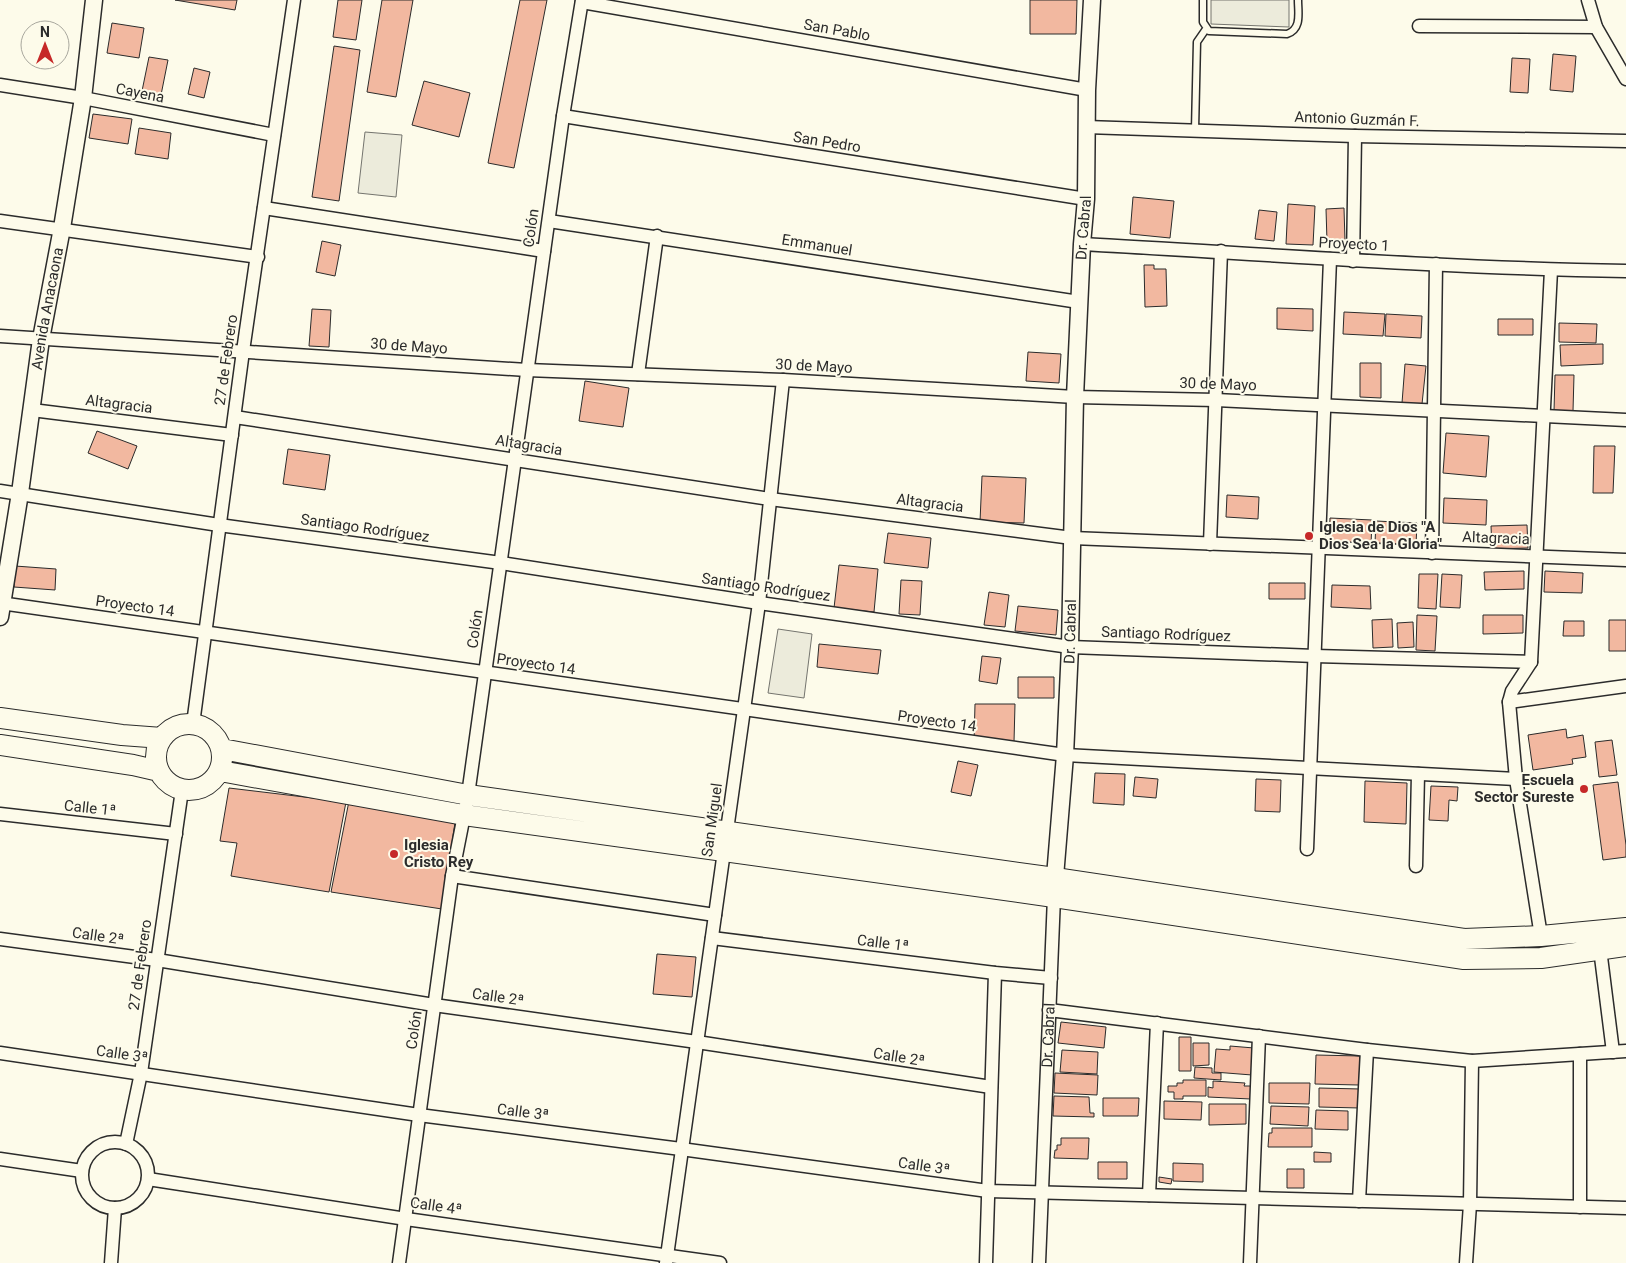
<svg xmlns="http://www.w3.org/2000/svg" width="1626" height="1263" viewBox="0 0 1626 1263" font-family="Roboto,sans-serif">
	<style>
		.green { fill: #ecebdb; stroke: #74746e }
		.building { fill: #f2b8a0; stroke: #2b2b2b }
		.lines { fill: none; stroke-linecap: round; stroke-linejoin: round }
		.service-casing { stroke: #2b2b2b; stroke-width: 9 }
		.minor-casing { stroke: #2b2b2b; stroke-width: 15 }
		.tertiary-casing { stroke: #2b2b2b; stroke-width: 19 }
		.primary-casing { stroke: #2b2b2b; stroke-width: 22 }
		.service { stroke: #fdfbea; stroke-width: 6 }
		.minor { stroke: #fdfbea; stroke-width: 12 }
		.tertiary { stroke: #fdfbea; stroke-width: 16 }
		.primary { stroke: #fdfbea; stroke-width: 20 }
		.poi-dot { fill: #c62828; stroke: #fdfbea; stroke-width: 2 }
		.labels { text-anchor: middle; stroke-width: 4; stroke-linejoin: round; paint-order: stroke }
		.street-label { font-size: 15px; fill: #2b2b2b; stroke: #fdfbea }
		.poi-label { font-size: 15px; font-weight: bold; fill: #2b2b2b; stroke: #fdfbea; text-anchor: start }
	</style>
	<rect width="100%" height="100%" fill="#fdfbea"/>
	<path class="green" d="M1211,0H1289V27L1211,24Z
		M365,132L402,135L396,197L358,193Z
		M778,629L812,634L804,698L768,693Z"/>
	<path class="building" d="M175,0H237L235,10Z
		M338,0H362L356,40L333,37Z
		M382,0H413L396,97L367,92Z
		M520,0H547L514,168L488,163Z
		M1030,0H1077L1076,34H1030Z
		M112,23L144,28L139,58L107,53Z
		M334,46L360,50L339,201L312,197Z
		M1553,54L1576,56L1573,92L1550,90Z
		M149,57L168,60L161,95L142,91Z
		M1512,58L1530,59L1528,93L1510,92Z
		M194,68L210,72L204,98L188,94Z
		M424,81L470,93L459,137L412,125Z
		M93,114L132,119L128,144L89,138Z
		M139,128L171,133L168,159L135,154Z
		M1133,197L1174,201L1170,238L1130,234Z
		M1288,204L1315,206L1313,245L1286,244Z
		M1344,208L1345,241L1327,242L1326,209Z
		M1259,210L1277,212L1274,241L1255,239Z
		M322,241L341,245L335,276L316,272Z
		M1144,265H1154V269H1166L1167,306L1145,307Z
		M1277,308L1313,309V331L1277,329Z
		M312,309L331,310L329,347L309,346Z
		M1344,312L1385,314L1383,336L1343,334Z
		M1386,314L1422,316L1421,338L1385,336Z
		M1498,319H1533V335H1498Z
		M1559,323L1597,324L1596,343L1559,342Z
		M1603,344V364L1561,366L1560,345Z
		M1028,352L1061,354L1059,383L1026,381Z
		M1360,363H1381V398L1360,397Z
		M1405,364L1426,366L1422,404L1402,403Z
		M1555,375H1574L1573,411H1554Z
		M585,381L629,388L623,427L579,421Z
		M97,431L137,446L128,469L88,453Z
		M1446,433L1489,436L1486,477L1443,473Z
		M1594,446H1615L1613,493H1593Z
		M288,449L330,455L325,490L283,484Z
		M982,476L1026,478L1024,523L980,522Z
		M1227,495L1259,497L1258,519L1226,517Z
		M1444,498L1487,500L1486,525L1443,523Z
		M1330,518L1372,520L1371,545L1329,544Z
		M1376,521L1417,523L1416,545L1375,543Z
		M1527,525L1528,548L1492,549L1491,526Z
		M888,533L931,538L928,568L884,563Z
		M839,565L878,569L874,612L834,608Z
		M15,566L56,569L55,590L14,587Z
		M1524,571V589L1485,590L1484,572Z
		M1545,571L1583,573L1582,593L1544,592Z
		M1419,574H1438L1436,609L1418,608Z
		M1442,574L1462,575L1460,608L1440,607Z
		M901,580L922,581L920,615L899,614Z
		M1269,583H1305V599H1269Z
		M1332,585L1370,586L1371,609L1331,607Z
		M989,592L1009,595L1005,627L984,625Z
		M1018,606L1058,610L1056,635L1015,631Z
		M1417,615L1437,616L1435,651L1416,650Z
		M1483,615H1523V633L1483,634Z
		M1392,619L1393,647L1373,648L1372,620Z
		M1609,620H1626V651H1609Z
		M1564,621H1584V636H1563Z
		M1413,622L1414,647L1398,648L1397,623Z
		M819,644L881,650L878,674L817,667Z
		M982,656L1001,658L997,684L979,681Z
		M1018,677H1054V698H1018Z
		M975,704H1015L1014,742H974Z
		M1566,729L1567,738L1583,735L1586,757L1572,759L1573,764L1533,770L1528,735Z
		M1612,740L1617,775L1599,777L1595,742Z
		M958,761L978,765L971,796L951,792Z
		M1095,773L1125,774L1124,805L1093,803Z
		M1135,777L1158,779L1156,798L1133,796Z
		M1256,779L1281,780L1280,812L1255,811Z
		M1365,781L1407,783L1406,824L1364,822Z
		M1618,782L1626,845V857L1603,860L1593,785Z
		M1431,786L1458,787L1457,801L1449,800L1448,821L1429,820Z
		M229,788L346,802L329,892L231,876L237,843L220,841Z
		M349,801L456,816L442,909L331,892Z
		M657,954L696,957L692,997L653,994Z
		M1061,1022L1106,1027L1104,1048L1058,1043Z
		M1179,1037H1191V1071H1179Z
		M1193,1043H1209V1065L1193,1066Z
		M1230,1046L1254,1048L1252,1075L1214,1072L1216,1049L1230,1050Z
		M1062,1050L1098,1052L1097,1074L1060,1072Z
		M1316,1055L1360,1056L1359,1085L1315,1084Z
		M1195,1067L1212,1068V1073H1221V1080L1194,1078Z
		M1055,1073L1098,1075L1097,1095L1054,1093Z
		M1183,1080H1206V1096H1183V1099H1174V1092H1168V1086H1177V1083H1183Z
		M1213,1081L1245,1083L1244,1086H1252L1251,1099L1208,1097V1087L1213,1088Z
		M1269,1083H1310L1309,1104L1269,1103Z
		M1319,1088L1361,1089L1360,1108L1319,1107Z
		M1054,1096L1089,1097L1090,1113H1094V1117L1053,1116Z
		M1103,1098H1139L1138,1116H1103Z
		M1164,1101L1202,1102L1201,1120L1164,1119Z
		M1209,1104H1246V1124L1209,1125Z
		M1271,1106L1309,1107L1308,1126L1270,1124Z
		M1316,1110L1348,1111V1130L1315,1129Z
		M1272,1128H1312V1147H1268L1269,1133H1272Z
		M1061,1138H1089L1088,1159L1054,1158L1055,1150H1057V1145H1061Z
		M1314,1152L1331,1153V1162H1314Z
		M1098,1162H1127V1179H1098Z
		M1173,1163L1203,1164V1182L1173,1181Z
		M1287,1169H1304V1188H1287Z
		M1159,1177L1172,1179L1171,1184L1159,1182Z"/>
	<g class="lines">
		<g class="service-casing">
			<path id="service" d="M1203,0V22L1209,31L1287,34C1302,29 1298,13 1298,0
				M1195,130L1197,42L1206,29"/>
		</g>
		<g class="minor-casing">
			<g id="minor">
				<path d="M1588,0L1596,27L1626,79"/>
				<path d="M582,2L1087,90"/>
				<path d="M1419,26L1596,27"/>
				<path d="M0,85L83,98L274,135"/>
				<path d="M563,116L1086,199"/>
				<path d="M1086,127L1355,136L1626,141"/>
				<path d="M264,208L544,251"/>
				<path d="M0,221L258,257"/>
				<path d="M549,221L1079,302"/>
				<path d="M1082,244C1263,254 1444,268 1626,271"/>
				<path d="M1353,261L1355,136"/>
				<path d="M0,336L527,370L783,380L1075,397L1216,400L1626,420"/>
				<path d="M638,374L657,236"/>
				<path d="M32,410L232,435"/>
				<path d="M235,417L770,499L1072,538L1626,560"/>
				<path d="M0,491L219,525L501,563L759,603L1070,647L1315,656L1531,662"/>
				<path d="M1210,544L1221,251"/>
				<path d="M1432,553L1436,264"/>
				<path d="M0,603L1065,755L1516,779"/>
				<path d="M1509,702L1626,686"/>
				<path d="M193,724L243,351L294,0"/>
				<path d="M0,814L176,834"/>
				<path d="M1307,849L1330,259"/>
				<path d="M1416,866L1418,774"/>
				<path d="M452,876L715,915"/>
				<path d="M1541,936L1516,779L1509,702L1512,691L1531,662L1551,270"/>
				<path d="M712,938L995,973L1051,978"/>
				<path d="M0,939L157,960L434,1005L697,1042L991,1087"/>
				<path d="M1600,949L1613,1052"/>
				<path d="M1049,1010L1367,1050L1472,1061L1626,1051"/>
				<path d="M0,1053L419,1115L681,1149L988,1191L1626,1208"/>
				<path d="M1580,1054V1207"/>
				<circle cx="115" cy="1175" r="33"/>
				<path d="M126,1144L141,1073L182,790"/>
				<path d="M0,1159L82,1171"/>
				<path d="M148,1179L406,1219L720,1263"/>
				<path d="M1149,1195L1157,1023"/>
				<path d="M1359,1201L1367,1050"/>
				<path d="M111,1263L115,1208"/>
				<path d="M399,1263L452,876L468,795L563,116L582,0"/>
				<path d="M666,1263L759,603L783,380"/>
				<path d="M986,1263L995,973"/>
				<path id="s1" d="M1039,1263L1054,897"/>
				<path d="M1250,1263L1259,1036"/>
				<path d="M1466,1263L1470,1204L1472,1061"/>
			</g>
		</g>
		<g class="tertiary-casing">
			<g id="tertiary">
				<path id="s2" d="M0,617L20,493L41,339L62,228L83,98L94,0"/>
				<path id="s3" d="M1054,889L1065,755L1070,647L1075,397L1082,244L1086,199L1087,90L1092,0"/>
			</g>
		</g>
		<g class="primary-casing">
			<path id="primary" d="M0,718L122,735L162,738
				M156 757a33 33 0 1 1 66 0a33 33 0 1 1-66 0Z
				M0,745L133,765L159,771
				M222,749L468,795L1055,878L1464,939L1541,936L1626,928
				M220,771L464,815L1054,897L1464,959L1541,958L1626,946"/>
		</g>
		<use href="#service" class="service"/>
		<use href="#minor" class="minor"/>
		<use href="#tertiary" class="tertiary"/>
		<use href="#primary" class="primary"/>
	</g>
	<g class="poi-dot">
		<circle cx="1309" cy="536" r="5"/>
		<circle cx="1584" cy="789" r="5"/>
		<circle cx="394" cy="854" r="5"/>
	</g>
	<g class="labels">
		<g class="street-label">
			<text transform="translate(837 30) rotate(10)" y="5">San Pablo</text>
			<text transform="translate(140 93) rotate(11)" y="5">Cayena</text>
			<text transform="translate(1357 119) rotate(2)" y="5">Antonio Guzmán F.</text>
			<text transform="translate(827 142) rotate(9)" y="5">San Pedro</text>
			<text dy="5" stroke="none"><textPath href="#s3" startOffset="662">Dr. Cabral</textPath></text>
			<text transform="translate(531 228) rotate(-82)" y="5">Colón</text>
			<text transform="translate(1354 244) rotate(3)" y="5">Proyecto 1</text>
			<text transform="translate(817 245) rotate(9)" y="5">Emmanuel</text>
			<text dy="5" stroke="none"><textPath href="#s2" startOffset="312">Avenida Anacaona</textPath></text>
			<text transform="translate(409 346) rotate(4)" y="5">30 de Mayo</text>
			<text transform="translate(226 360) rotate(-82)" y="5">27 de Febrero</text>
			<text transform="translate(814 366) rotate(3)" y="5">30 de Mayo</text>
			<text transform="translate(1218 384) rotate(2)" y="5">30 de Mayo</text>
			<text transform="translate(119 404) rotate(7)" y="5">Altagracia</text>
			<text transform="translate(529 445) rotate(9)" y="5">Altagracia</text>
			<text transform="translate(930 503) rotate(7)" y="5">Altagracia</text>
			<text transform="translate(365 528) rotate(8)" y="5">Santiago Rodríguez</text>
			<text transform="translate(1496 538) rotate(2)" y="5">Altagracia</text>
			<text transform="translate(766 587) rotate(8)" y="5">Santiago Rodríguez</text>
			<text transform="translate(135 606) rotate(8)" y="5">Proyecto 14</text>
			<text transform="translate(475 629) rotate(-82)" y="5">Colón</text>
			<text dy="5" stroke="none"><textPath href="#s3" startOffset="258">Dr. Cabral</textPath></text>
			<text transform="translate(1166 634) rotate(2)" y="5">Santiago Rodríguez</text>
			<text transform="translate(536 664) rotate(8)" y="5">Proyecto 14</text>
			<text transform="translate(937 721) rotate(8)" y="5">Proyecto 14</text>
			<text transform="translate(90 808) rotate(6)" y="5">Calle 1ª</text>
			<text transform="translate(712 820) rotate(-82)" y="5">San Miguel</text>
			<text transform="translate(98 936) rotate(8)" y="5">Calle 2ª</text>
			<text transform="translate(883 943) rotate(7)" y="5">Calle 1ª</text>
			<text transform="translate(140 965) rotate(-82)" y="5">27 de Febrero</text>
			<text transform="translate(498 997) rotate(8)" y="5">Calle 2ª</text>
			<text transform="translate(414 1030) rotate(-82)" y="5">Colón</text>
			<text dy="5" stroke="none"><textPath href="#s1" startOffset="228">Dr. Cabral</textPath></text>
			<text transform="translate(122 1054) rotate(8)" y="5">Calle 3ª</text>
			<text transform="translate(899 1057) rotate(9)" y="5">Calle 2ª</text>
			<text transform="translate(523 1112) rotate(7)" y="5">Calle 3ª</text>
			<text transform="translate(924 1166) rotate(8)" y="5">Calle 3ª</text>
			<text transform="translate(436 1206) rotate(8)" y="5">Calle 4ª</text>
		</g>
		<g class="poi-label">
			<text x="1319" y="532">Iglesia de Dios "A<tspan x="1319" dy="17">Dios Sea la Gloria"</tspan></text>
			<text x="1574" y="785" text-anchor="end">Escuela<tspan x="1574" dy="17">Sector Sureste</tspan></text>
			<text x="404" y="850">Iglesia<tspan x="404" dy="17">Cristo Rey</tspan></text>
		</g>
	</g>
	<g transform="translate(45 45)"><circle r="24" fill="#fdfbea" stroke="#a9a89e"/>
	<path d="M0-4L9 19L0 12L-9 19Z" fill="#c62828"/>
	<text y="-8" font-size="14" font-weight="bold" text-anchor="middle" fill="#2b2b2b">N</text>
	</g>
</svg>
